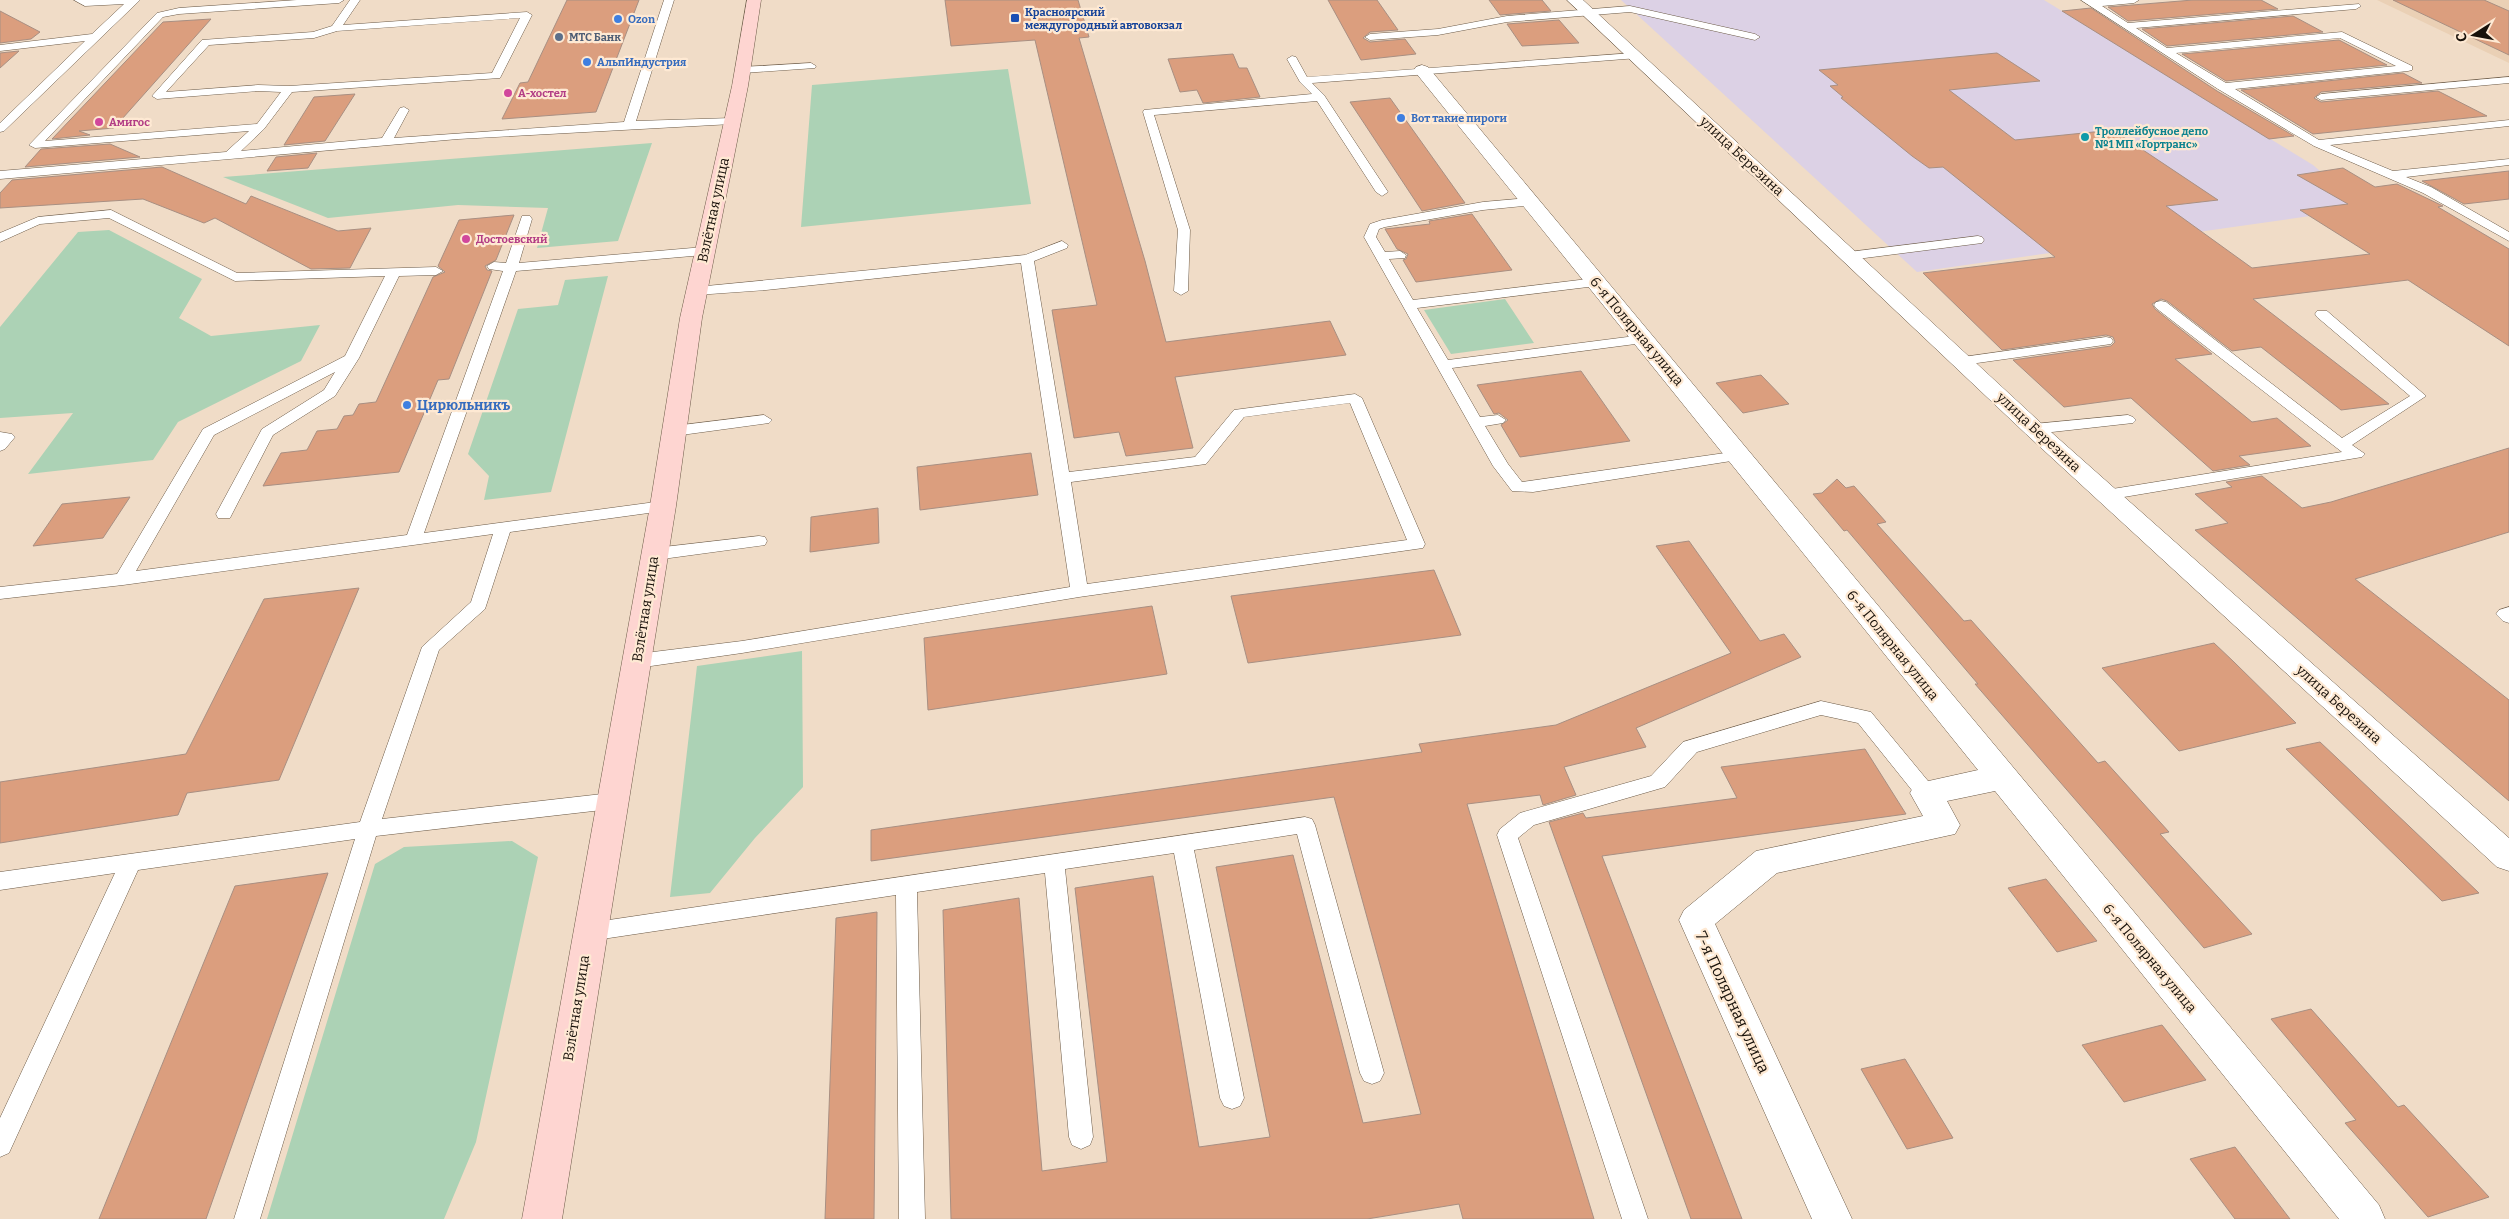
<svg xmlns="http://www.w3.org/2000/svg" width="2509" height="1219" viewBox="0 0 2509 1219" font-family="Bitter,serif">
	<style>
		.built { fill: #ead0b5 }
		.industrial { fill: #dcd1e5 }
		.green { fill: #acd2b5 }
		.building { fill: #db9e7e; stroke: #a88f82 }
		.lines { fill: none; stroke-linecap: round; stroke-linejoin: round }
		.service-casing { stroke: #6c5b48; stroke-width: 1 }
		.minor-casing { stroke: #6c5b48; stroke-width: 1 }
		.tertiary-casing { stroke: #6c5b48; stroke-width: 1 }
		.secondary-casing { stroke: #6c5b48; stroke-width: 1 }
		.service { fill: #fff; fill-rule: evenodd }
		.minor { fill: #fff; fill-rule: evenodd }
		.tertiary { fill: #fff; fill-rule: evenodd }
		.secondary { fill: #fed5d1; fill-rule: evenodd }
		.transit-dot { fill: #1a4fb4; stroke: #fee9d3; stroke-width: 2 }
		.shop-dot { fill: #3f7fe0; stroke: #fee9d3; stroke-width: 2 }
		.service-dot { fill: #5c6f8a; stroke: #fee9d3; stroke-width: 2 }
		.hotel-dot { fill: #d1479c; stroke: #fee9d3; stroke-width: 2 }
		.culture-dot { fill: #0f9aa8; stroke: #fee9d3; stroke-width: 2 }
		.labels { text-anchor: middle; stroke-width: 4.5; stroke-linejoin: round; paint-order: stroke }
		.far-transit-label { font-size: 11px; font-weight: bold; fill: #164399; stroke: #fee9d3; text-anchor: start }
		.far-shop-label { font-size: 11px; font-weight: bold; fill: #366cbe; stroke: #fee9d3; text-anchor: start }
		.far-service-label { font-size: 11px; font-weight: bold; fill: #4e5e75; stroke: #fee9d3; text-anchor: start }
		.far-hotel-label { font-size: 11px; font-weight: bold; fill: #b23c85; stroke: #fee9d3; text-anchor: start }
		.far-culture-label { font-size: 11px; font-weight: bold; fill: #0d838f; stroke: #fee9d3; text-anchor: start }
		.street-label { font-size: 14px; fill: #18110a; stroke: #fee9d3 }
		.shop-label { font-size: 14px; font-weight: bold; fill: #366cbe; stroke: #fee9d3; text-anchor: start }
		.near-street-label { font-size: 16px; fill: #18110a; stroke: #fee9d3 }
	</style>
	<rect width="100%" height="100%" fill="#f0dcc7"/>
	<path class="built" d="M2377,0H2509V63Z"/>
	<path class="industrial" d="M1621,0H2044L2313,165L2320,171L2297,175L2348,204L2300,210L2310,216L1917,272Z"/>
	<path class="green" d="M1008,69L1031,204L801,227L812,85Z
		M652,143L618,241L537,248L548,208L458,205L328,218L223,177Z
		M109,230L202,279L179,318L211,336L320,325L301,361L178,422L153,460L28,474L73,413L0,418V327L78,232Z
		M608,276L551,492L484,500L489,476L468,454L518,309L558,305L565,280Z
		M1505,299L1534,343L1451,354L1424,310Z
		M802,651L803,787L755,838L710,893L670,897L697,666Z
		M512,841L538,857L476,1142L444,1219H267L375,864L404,847Z"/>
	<path class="building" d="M567,0H639L596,112L502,119L520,83L528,82Z
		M945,0H1078L1089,37L1079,38L1145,261L1166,342L1330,321L1346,355L1175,377L1193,448L1126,456L1119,432L1074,438L1052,310L1097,305L1035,40L951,46Z
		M1328,0H1377L1398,30L1370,32L1363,38L1370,42L1405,39L1416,54L1361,60Z
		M1489,0H1542L1551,11L1500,15Z
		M2193,0H2261L2278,9L2128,21L2108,7Z
		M2393,0H2484L2509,11V55Z
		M2091,8L2217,91L2294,136L2269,139L2062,11Z
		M0,11L40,32L31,39L0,43Z
		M2293,16L2323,32L2167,46L2142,29Z
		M211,19L114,128L79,131L90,135L52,139L163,22Z
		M1559,20L1579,43L1522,46L1507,24Z
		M2339,40L2387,65L2226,81L2182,54Z
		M19,51L0,68V53Z
		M1997,53L2040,81L1949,90L2015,140L2113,130L2218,200L2166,206L2252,268L2370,254L2300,210L2348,204L2297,175L2343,168L2375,187L2397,184L2443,206L2438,207L2509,249V346L2408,280L2253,299L2389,404L2341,410L2261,347L2232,351L2167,301L2161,299L2152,304L2155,309L2212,354L2175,359L2252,422L2277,418L2311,446L2239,456L2250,465L2213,471L2131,398L2064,407L2013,360L2111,346L2115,342L2113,337L2106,335L2002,350L1923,273L2055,257L1943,167L1929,168L1912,156L1841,98L1843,97L1830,86L1838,85L1819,70Z
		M1233,54L1239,68H1247L1260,97L1203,103L1197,90L1180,92L1168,59Z
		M2403,73L2422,83L2321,92L2314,98L2321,102L2438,91L2487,116L2313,134L2241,90Z
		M355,94L325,141L284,145L314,97Z
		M1390,98L1465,203L1422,211L1350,102Z
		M110,144L140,157L25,167L41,149Z
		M317,153L308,168L267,171L276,157Z
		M162,167L246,204L251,196L338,231L371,228L350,268L311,269L215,218L204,223L143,199L0,208V193L12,180Z
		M2509,171V199L2464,204L2422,181Z
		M1472,214L1512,270L1416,282L1403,260L1406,259L1408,254L1397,249L1385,229L1430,224L1429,221Z
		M514,215L496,260L485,266L487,270L492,271L449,379L438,380L399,472L263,486L281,453L307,450L317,431L337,429L344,416L353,415L359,404L376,402L433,277L445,272L438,266L459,220Z
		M1581,371L1630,441L1520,457L1501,425L1508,420L1499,413L1494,414L1477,385Z
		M1761,375L1789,404L1743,413L1716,383Z
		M2509,448V532L2355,579L2509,700V801L2195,530L2228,523L2195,494L2232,487L2226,482L2262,476L2302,508L2331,502Z
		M1031,453L1038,495L920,510L917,467Z
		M1837,479L1846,488L1854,486L1886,522L1877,524L1964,621L1971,620L2098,763L2105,761L2169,832L2160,834L2252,934L2204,948L1975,684H1978L1847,530L1844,531L1813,494L1822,493Z
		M130,497L103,538L33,546L62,504Z
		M878,508L879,543L810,552L811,517Z
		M1689,541L1760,641L1784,634L1801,657L1636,728L1646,747L1564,767L1576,795L1543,805L1540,795L1467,804L1594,1219H1463L1459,1204L1367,1219H951L943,910L1019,898L1042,1171L1107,1162L1075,888L1153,876L1199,1147L1270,1137L1216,867L1293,855L1363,1123L1421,1114L1334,797L871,861V830L1422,752L1419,744L1556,725L1731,653L1656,546Z
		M1434,570L1461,635L1248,663L1231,596Z
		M359,588L279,780L187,793L178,815L0,843V782L186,754L264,599Z
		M1152,606L1167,674L928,710L924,638Z
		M2214,643L2234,662L2296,723L2179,751L2102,668Z
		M2320,742L2410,827L2479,893L2442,901L2286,749Z
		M1865,749L1906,814L1602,856L1742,1219H1691L1549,822L1583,813L1586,818L1737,798L1721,767Z
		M328,873L206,1219H99L235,886Z
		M2046,879L2097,941L2057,952L2008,888Z
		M877,912L874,1219H825L836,918Z
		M2311,1009L2398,1107L2404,1105L2489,1197L2428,1217L2345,1123L2356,1120L2271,1019Z
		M2162,1025L2206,1080L2124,1102L2082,1045Z
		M1905,1059L1953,1138L1907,1149L1861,1069Z
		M2235,1147L2290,1219H2235L2190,1159Z"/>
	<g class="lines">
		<g class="service-casing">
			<path id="service" d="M74,0H140L4,131L0,132V123L85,41L0,51V45L92,34L124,4L85,6Z
				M297,0H344L339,3L179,14L163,17L45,141L257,124L281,92L258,91L157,99L152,96L202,40L313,32L332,26L350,0H360L343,25L527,12L532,15L500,78L292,92L264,129L241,151L382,138L400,108L404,107L409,110L394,138L624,122L664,0H674L636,121L732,118L738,121L732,124L458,139L0,179V171L226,152L249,131L35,148L29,145L157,13L179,8ZM520,18L492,73L289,86L258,85L166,92L209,45L314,38L337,31Z
				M2081,0H2139L2134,3L2102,6L2128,23L2359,4L2361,6L2356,9L2136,28L2167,48L2342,32L2412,66V70L2408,71L2235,89L2319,140L2509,120V126L2330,145L2393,171L2509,159V165L2406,177L2431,187L2509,232V241L2423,193L2314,146L2218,89ZM2340,38L2396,66L2226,83L2176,53Z
				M1630,6L1755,34L1760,37L1755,40L1630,12L1507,22L1438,35L1370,40L1365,37L1370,34L1438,29L1507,16Z
				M1634,53L1639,56L1638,58L1312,83L1324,95L1388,192L1382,196L1376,192L1317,101L1154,115L1190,230L1188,291L1181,295L1174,291L1178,230L1143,112L1144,110L1312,94L1300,82L1287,59L1292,56L1296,57L1307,77Z
				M811,63L816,66L815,68L743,73L738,70L743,67Z
				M2509,77V83L2321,100L2316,97L2321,94Z
				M1529,198L1533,199L1535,202L1533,205L1483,210L1385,227L1379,229L1376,237L1385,252L1400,251L1406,255L1405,258L1389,259L1413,300L1596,278L1603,282L1596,286L1417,308L1448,360L1643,335L1650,339L1643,343L1452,368L1480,417L1498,415L1506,420L1503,423L1485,426L1508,464L1522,482L1739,451L1744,453L1747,456L1744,459L1533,492L1512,491L1493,466L1364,237L1370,224L1382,220L1483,202Z
				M111,210L237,273L436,267L443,271L436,275L399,276L359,358L335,396L273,435L232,514L230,518H218L216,514L262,429L324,390L335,372L214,435L136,571L407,535L503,271L489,269L487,266L494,262L506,263L522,216H530L532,219L519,263L704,247L710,251L704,255L516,271L424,533L663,501L669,502L671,506L669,510L663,511L510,532L485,609L439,650L382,819L611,793L618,795L621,801L618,807L611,809L376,836L260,1219H234L355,839L138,870L9,1153L0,1157V1118L115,873L0,890V872L360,822L422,647L471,602L493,534L123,585L0,599V587L117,574L203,429L345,356L385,276L235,281L109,218L40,224L0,242V233L38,217Z
				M1978,236L1982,237L1984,240L1982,243L1849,260L1843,256L1849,252Z
				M1062,241L1068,245L1067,248L1034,261L1069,472L1195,457L1234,410L1355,394L1362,398L1425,544L1423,548L1079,597L742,653L637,668L631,666L628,661L631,656L637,654L742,641L1070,587L1021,263L766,290L696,295L689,291L696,287L1025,255ZM1350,403L1407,540L1087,584L1071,482L1206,464L1244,417Z
				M2161,301L2166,302L2342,438L2410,396L2317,317L2315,314L2317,311H2327L2426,396L2352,445L2365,454L2362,457L2106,500L2100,499L2098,495L2100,491L2106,490L2342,452L2156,308L2154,305L2156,302Z
				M2106,337L2111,338L2113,341L2111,344L1963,365L1956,361L1963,357Z
				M764,415L772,420L769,423L674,436L666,431L674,426Z
				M2128,415L2133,417L2136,420L2133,423L2034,434L2026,429L2034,424Z
				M0,432L12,434L15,437L5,449L0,451Z
				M759,536L765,537L767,541L765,545L655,560L649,558L647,554L649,550L655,548Z
				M2509,607V623L2503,621L2496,614L2499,610Z
				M1821,701L1871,712L1933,787L1936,793L1933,799L1926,801L1919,799L1858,723L1821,715L1697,752L1665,787L1534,825L1518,838L1648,1219H1622L1497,835L1500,829L1520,813L1651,776L1683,742Z
				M1305,817L1312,819L1315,825L1384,1073L1380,1081L1372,1084L1364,1081L1360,1073L1297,834L1194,850L1244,1098L1240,1106L1232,1109L1224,1106L1220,1098L1174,853L1065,869L1093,1137L1090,1145L1081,1149L1072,1145L1069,1137L1045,873L917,892L925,1219H899L896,895L589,941L581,939L578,932L581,925L589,923Z"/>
		</g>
		<g class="minor-casing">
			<path id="minor" d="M1422,65L1428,67L2379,1205L2385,1219H2339L1995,791L1947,801L1960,825L1955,834L1777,873L1715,924L1852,1219H1812L1679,920L1684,910L1756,851L1923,816L1910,793L1915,784L1978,770L1416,73L1414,70L1416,67Z"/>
		</g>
		<g class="tertiary-casing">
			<path id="tertiary" d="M1567,0H1583L2042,424L2509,838V871L2497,867L2026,434Z"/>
		</g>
		<g class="secondary-casing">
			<path id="secondary" d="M747,0H761L748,86L702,318L676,506L562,1219H522L650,506L680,318L732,86Z"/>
		</g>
		<use href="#service" class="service"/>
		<use href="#minor" class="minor"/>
		<use href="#tertiary" class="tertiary"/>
		<use href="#secondary" class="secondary"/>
	</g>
	<rect class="transit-dot" x="1010" y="13" width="10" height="10" rx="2.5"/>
	<g class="shop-dot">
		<circle cx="618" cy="19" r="5"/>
		<circle cx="587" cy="62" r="5"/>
		<circle cx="1401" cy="118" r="5"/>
		<circle cx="407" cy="405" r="5"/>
	</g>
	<circle class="service-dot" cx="559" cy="37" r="5"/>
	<g class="hotel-dot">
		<circle cx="508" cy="93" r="5"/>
		<circle cx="99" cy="122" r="5"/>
		<circle cx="466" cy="239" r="5"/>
	</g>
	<circle class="culture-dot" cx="2085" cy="137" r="5"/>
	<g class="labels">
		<g class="far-transit-label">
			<text x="1025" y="16">Красноярский<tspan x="1025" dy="13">междугородный автовокзал</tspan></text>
		</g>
		<g class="far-shop-label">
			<text x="628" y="23">Ozon</text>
			<text x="597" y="66">АльпИндустрия</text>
			<text x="1411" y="122">Вот такие пироги</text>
		</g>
		<g class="far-service-label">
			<text x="569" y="41">МТС Банк</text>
		</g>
		<g class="far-hotel-label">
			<text x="518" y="97">А-хостел</text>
			<text x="109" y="126">Амигос</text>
			<text x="476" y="243">Достоевский</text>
		</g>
		<g class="far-culture-label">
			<text x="2095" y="135">Троллейбусное депо<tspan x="2095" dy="13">№1 МП «Гортранс»</tspan></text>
		</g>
		<g class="street-label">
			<text transform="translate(1742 156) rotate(43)" y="5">улица Березина</text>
			<text transform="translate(713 210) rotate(-78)" y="5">Взлётная улица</text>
			<text transform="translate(1637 331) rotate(50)" y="5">6-я Полярная улица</text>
			<text transform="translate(2039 432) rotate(43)" y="5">улица Березина</text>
			<text transform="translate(645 609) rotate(-81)" y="5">Взлётная улица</text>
			<text transform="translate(1893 645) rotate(51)" y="5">6-я Полярная улица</text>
			<text transform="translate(2339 704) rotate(42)" y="5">улица Березина</text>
			<text transform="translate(2150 958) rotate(50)" y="5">6-я Полярная улица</text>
			<text transform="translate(576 1008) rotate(-81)" y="5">Взлётная улица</text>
		</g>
		<g class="shop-label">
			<text x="417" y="410">Цирюльникъ</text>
		</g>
		<g class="near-street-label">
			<text transform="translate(1733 1002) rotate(65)" y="6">7-я Полярная улица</text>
		</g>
	</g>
	<g transform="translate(2474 35) rotate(259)" stroke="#fee9d3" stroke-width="4" paint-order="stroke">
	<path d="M0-4L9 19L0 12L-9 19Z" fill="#18110a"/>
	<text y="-8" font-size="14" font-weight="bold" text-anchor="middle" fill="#18110a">С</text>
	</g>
</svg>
